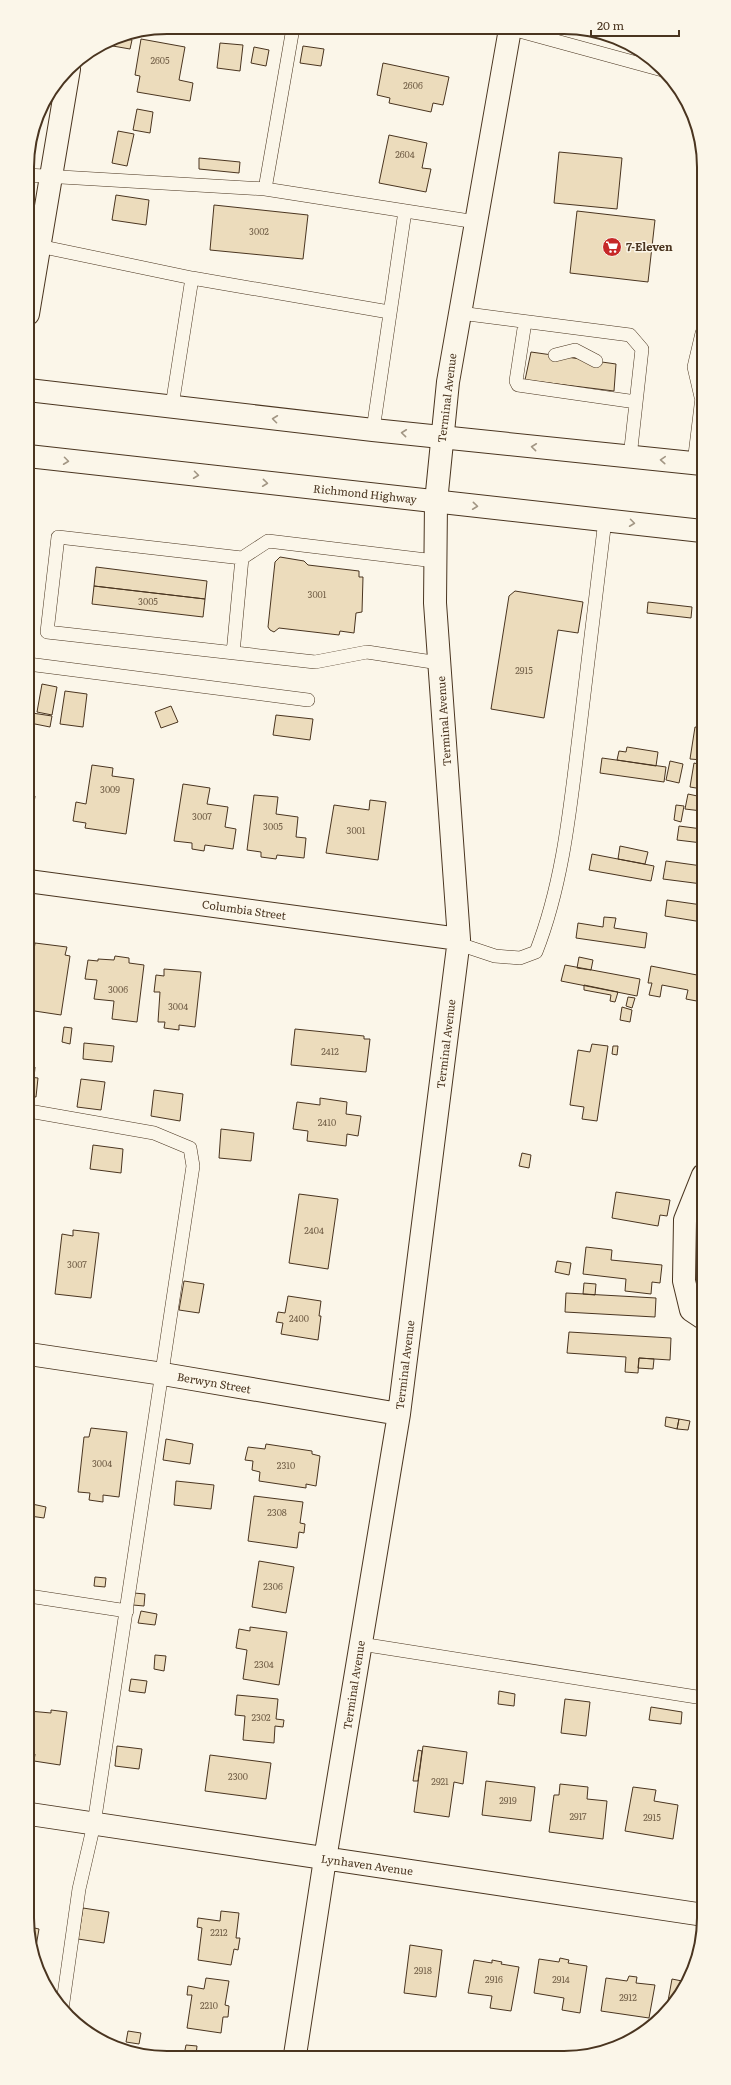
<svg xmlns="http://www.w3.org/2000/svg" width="731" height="2085" viewBox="0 0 731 2085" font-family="Literata,serif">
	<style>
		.building { fill: #ecdcbc; stroke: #4a3520 }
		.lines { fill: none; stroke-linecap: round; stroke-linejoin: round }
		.service-casing { stroke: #4a3520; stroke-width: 14 }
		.minor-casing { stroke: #4a3520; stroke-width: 24 }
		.tertiary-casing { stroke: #4a3520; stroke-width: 24 }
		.primary-casing { stroke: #4a3520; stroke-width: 24 }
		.service { stroke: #fbf6e9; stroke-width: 13 }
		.minor { stroke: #fbf6e9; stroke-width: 22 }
		.tertiary { stroke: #fbf6e9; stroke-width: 22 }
		.primary { stroke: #fbf6e9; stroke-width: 22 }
		.oneway { stroke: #a29684 }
		.labels { text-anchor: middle; stroke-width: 3; stroke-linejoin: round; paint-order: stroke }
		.number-label { font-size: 9px; fill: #725f47 }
		.poi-label { font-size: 11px; font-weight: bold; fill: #4a3520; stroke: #fbf6e9; text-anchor: start }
		.street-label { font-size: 11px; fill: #4a3520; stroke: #fbf6e9 }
		.rim { fill: none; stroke: #4a3520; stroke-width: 2 }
	</style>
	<rect width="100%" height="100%" fill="#fbf6e9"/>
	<path class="building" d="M113,38L132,40L130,49L107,45V41Z
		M141,39L185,47L179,80L193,83L190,101L137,92L140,76L135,75Z
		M220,43L243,45L240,71L217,68Z
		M303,46L324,49L321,66L300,63Z
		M254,47L269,50L266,66L251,63Z
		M383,63L449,77L443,105L433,103L431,112L389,103L390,98L377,95Z
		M137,109L153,112L150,133L133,130Z
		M118,131L134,134L127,166L112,163Z
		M389,135L427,143L422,168L431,169L426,192L379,183Z
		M559,152L622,158L617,209L554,203Z
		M199,158L240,162L239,173L199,169Z
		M116,195L149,200L146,225L112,220Z
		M214,205L308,215L303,259L210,250Z
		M577,211L655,220L648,282L570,273Z
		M531,352L616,364L614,391L525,380Z
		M280,557L304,561L308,565L359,571V577H363L362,612L356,613L354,633L340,631L339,635L279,628L274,632L270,630L268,627L275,562Z
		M96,567L207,581L205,599L94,586Z
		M94,586L205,599L203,617L92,604Z
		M515,591L583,602L578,633L558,630L544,718L491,709L509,596Z
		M648,602L692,607L691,618L647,613Z
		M42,684L57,687L52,715L37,712Z
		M65,691L87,694L83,727L60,724Z
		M171,706L178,722L161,728L155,712Z
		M32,713L52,716L50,727L30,723Z
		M276,715L313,719L310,740L273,735Z
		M695,727L702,728V760L690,759Z
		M627,747L658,752L656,766L617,760L619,751L626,752Z
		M28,751H31L28,773Z
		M602,758L666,767L664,782L600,773Z
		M670,761L683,764L679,783L666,780Z
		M694,763L702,765V789L690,787Z
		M92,765L113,768L112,776L134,779L126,834L85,828L86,823L73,821L76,802L86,804Z
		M183,784L210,788L207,804L228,807L225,827L236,829L233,849L205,845L204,851L192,849V843L174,841Z
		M688,794L702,797V811L685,809Z
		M28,795L35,796L32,817H28Z
		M254,795L278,797L276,814L298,817L296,837L306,838L304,858L277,855L276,859L261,857V852L247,850Z
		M370,800L386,802L378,860L326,853L334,805L369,810Z
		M676,805L684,806L681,822L674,820Z
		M679,826L702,829V843L677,840Z
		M699,843H702V853H698Z
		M620,846L648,852L645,864L618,859Z
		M592,854L654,866L651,881L589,870Z
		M666,861L702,866V884L663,879Z
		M667,900L702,905V922L665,916Z
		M604,917L616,918L614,928L647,933L645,948L576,938L578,923L603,927Z
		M35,943L67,947L65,955L70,956L61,1015L28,1010V964L30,950H34Z
		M115,956L129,958V963L144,965L137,1022L112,1019L114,1001L94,999L97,980L85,979L88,960L98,961V959L114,960Z
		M579,957L593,960L591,970L577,968Z
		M565,965L640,979L637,996L561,981Z
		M651,966L702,976V1002L686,999L688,990L662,985L660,997L649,995L652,983H648Z
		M164,969L201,972L195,1027L179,1025V1030L164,1028L165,1022H158L160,992H154L156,975L164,976Z
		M584,985L618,992L615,1002L610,1001L611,995L584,990Z
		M628,997L635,998L632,1008L626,1006Z
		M622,1007L632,1010L630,1022L620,1020Z
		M64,1027L72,1028L70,1044L62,1042Z
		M295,1029L364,1036V1039H370L366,1072L291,1065Z
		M84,1043L114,1046L112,1062L83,1059Z
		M592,1044L608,1046L597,1121L582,1119L584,1107L570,1105L578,1050L590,1052Z
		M613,1046H618L617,1055L612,1054Z
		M29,1066L35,1067L34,1078L29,1077Z
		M29,1077L38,1078L36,1097L29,1096Z
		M81,1079L105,1082L101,1110L77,1107Z
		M154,1090L183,1094L180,1121L151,1116Z
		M320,1098L347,1102L346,1114L361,1116L358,1136L347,1134L346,1146L307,1141L308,1131L293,1129L297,1102L320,1105Z
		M221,1129L254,1133L251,1161L219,1158Z
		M93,1145L123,1149L121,1173L90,1169Z
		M522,1153L531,1155L529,1168L519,1166Z
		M616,1192L670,1200L667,1216L660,1215L658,1226L612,1218Z
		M299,1194L338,1199L328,1269L289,1263Z
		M73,1230L99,1233L91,1298L55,1294L62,1234L73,1236Z
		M586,1247L612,1250L611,1260L662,1265L660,1283L652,1282L651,1294L625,1291L626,1279L583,1274Z
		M557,1261L571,1263L569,1275L555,1272Z
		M184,1281L204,1284L199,1313L179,1310Z
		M584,1283L596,1284L595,1295L583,1294Z
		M566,1293L656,1298L655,1317L565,1312Z
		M288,1296L321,1301L319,1316H321L318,1340L281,1334L283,1323L276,1322L278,1312L285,1313Z
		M569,1332L671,1338L670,1360L639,1358L638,1373L625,1372L626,1357L567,1353Z
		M639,1358L654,1359L653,1369L638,1368Z
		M666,1417L679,1419L677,1429L665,1426Z
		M679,1419L690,1421L688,1430L677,1429Z
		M91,1428L127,1432L119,1497L103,1495V1502L89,1500L90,1493L78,1492L84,1437H89Z
		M166,1439L193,1444L190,1464L163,1460Z
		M266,1444L312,1451V1454L320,1456L316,1486L306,1484V1488L259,1481L260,1472L252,1470L253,1461L245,1460L248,1447L265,1449Z
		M176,1481L214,1485L211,1509L174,1505Z
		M254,1496L303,1502L300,1523L305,1524L304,1533L299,1532L297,1548L248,1541Z
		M32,1504L46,1507L44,1518L30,1516Z
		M259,1561L294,1567L286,1613L252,1607Z
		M95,1577L106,1578L105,1587L94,1586Z
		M134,1593L145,1594L144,1606L133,1605Z
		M141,1611L157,1614L155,1625L138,1623Z
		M250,1627L287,1632L279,1685L243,1679L247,1650L236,1648L239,1629L250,1631Z
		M155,1655L166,1656L164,1671L154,1669Z
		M131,1679L147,1681L145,1693L129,1691Z
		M499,1691L515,1694L514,1706L498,1704Z
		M237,1695L278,1699L276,1719L284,1720L283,1727L275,1726L274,1743L243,1740L245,1716L235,1715Z
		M565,1699L590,1702L586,1736L561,1733Z
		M651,1707L682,1712L681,1724L649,1720Z
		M51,1710L67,1712L60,1765L34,1761L35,1754L29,1753V1711L51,1713Z
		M117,1746L142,1749L139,1769L115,1766Z
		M423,1746L467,1752L463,1784L454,1782L449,1817L414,1812Z
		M418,1750L422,1751L418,1781H413Z
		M210,1755L271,1763L266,1799L205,1791Z
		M486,1781L535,1787L531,1821L482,1815Z
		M560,1784L588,1787L587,1799L607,1801L603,1839L549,1832L554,1795H559Z
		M633,1787L656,1790L654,1801L678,1805L673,1839L625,1831Z
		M704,1808V1849L699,1848Z
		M83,1908L109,1912L104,1943L78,1939Z
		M221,1911L239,1913L236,1938H240L238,1950L234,1949L231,1965L198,1960L202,1928L197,1927L198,1918L220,1921Z
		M30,1927L39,1929L34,1958L30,1946Z
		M410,1945L442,1950L436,1997L404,1993Z
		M560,1958L569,1960L568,1963L587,1966L580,2013L562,2010L564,1998L534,1993L539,1959L559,1962Z
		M474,1960L492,1963V1960L502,1962L501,1964L519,1967L511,2011L490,2008L492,1996L468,1993Z
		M629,1976L637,1977L636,1983L655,1985L649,2018L601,2011L606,1978L627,1981Z
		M206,1978L229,1981L225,2005L229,2006L228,2017H223L221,2033L187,2028L192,1995H187L188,1986L204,1989Z
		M672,1979L687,1982L667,2012H666Z
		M128,2031L141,2033L139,2044L126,2042Z
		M186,2045L197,2046L196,2055H184Z"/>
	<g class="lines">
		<g class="service-casing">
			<path id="service" d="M512,29L666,71
				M27,175L265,189L293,28
				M265,189L476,222
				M39,246L192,278
				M460,313L630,335L642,349L630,457
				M525,322L516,381L518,385L636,402
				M555,355L575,350L596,361
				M701,397L694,367L702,333
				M172,406L192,278L389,312
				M373,430L405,211
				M694,463L702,397
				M435,561L268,541L242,558L58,537L47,632L315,662L367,652L439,663
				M233,653L242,558
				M28,664L308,700
				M459,944L495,956L520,958L536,952C563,883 570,809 579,736C588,664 597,592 605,520
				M29,1111L154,1133L190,1148L193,1166L94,1824L79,1889L62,2009
				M29,1596L127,1611
				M361,1644L703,1698"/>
		</g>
		<g class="minor-casing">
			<path id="minor" d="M28,314L69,69
				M28,881L459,939
				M703,1175L685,1220L684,1281L691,1310L703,1318
				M29,1354L163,1374L399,1414
				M30,1814L704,1915
				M295,2055L325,1859L399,1414L459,939L435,603L436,502"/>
		</g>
		<g class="tertiary-casing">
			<path id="tertiary" d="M436,502L448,382L510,29"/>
		</g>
		<g class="primary-casing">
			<path id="primary" d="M28,390L373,430L702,464
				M28,456L702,531"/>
		</g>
		<use href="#service" class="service"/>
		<use href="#minor" class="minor"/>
		<use href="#tertiary" class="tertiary"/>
		<use href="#primary" class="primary"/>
	</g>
	<defs><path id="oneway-chevron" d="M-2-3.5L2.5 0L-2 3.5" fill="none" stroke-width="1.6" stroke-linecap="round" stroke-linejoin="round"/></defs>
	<g class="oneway">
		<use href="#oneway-chevron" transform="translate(275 419) rotate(-173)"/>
		<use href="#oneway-chevron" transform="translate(404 433) rotate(-174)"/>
		<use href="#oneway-chevron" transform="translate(534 447) rotate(-174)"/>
		<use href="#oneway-chevron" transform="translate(663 460) rotate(-176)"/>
		<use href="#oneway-chevron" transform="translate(66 461) rotate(7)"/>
		<use href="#oneway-chevron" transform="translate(196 475) rotate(7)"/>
		<use href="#oneway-chevron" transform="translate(265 483) rotate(6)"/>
		<use href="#oneway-chevron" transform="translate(475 506) rotate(6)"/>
		<use href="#oneway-chevron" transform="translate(632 523) rotate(7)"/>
	</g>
	<defs>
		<g id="supermarket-disc" transform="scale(1)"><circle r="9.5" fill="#c62828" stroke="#fbf6e9"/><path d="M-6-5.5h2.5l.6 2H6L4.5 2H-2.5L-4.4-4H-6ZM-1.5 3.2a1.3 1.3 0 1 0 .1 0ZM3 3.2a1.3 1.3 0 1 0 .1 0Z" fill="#fff"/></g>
	</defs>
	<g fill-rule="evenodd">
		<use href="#supermarket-disc" x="612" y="247"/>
	</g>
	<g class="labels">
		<g class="number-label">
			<text x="160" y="64">2605</text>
			<text x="413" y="89">2606</text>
			<text x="405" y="158">2604</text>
			<text x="259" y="235">3002</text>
			<text x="317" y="598">3001</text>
			<text x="148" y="605">3005</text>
			<text x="524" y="674">2915</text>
			<text x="110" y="793">3009</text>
			<text x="202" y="820">3007</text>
			<text x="273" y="830">3005</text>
			<text x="356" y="834">3001</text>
			<text x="118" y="993">3006</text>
			<text x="178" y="1010">3004</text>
			<text x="330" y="1055">2412</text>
			<text x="327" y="1126">2410</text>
			<text x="314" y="1234">2404</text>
			<text x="77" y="1268">3007</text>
			<text x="299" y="1322">2400</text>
			<text x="102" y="1467">3004</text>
			<text x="286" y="1469">2310</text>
			<text x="277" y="1516">2308</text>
			<text x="273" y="1590">2306</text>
			<text x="264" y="1668">2304</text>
			<text x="261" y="1721">2302</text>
			<text x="238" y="1780">2300</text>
			<text x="440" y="1785">2921</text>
			<text x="508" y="1804">2919</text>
			<text x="578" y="1820">2917</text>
			<text x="652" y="1821">2915</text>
			<text x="219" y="1936">2212</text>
			<text x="423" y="1974">2918</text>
			<text x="494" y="1983">2916</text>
			<text x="561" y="1983">2914</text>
			<text x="628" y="2001">2912</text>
			<text x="209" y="2009">2210</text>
		</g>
		<g class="poi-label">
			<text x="626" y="251">7-Eleven</text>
		</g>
		<g class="street-label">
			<text transform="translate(447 398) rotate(-83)" y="4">Terminal Avenue</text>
			<text transform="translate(365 494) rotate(6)" y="4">Richmond Highway</text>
			<text transform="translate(444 721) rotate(-94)" y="4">Terminal Avenue</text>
			<text transform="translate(244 910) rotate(8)" y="4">Columbia Street</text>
			<text transform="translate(446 1044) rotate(-83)" y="4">Terminal Avenue</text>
			<text transform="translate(405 1365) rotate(-83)" y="4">Terminal Avenue</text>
			<text transform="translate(214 1383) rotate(10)" y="4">Berwyn Street</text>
			<text transform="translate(354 1685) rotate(-81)" y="4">Terminal Avenue</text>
			<text transform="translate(367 1865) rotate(8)" y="4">Lynhaven Avenue</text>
		</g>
	</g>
	<path d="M0 0H731V2085H0ZM167 34H564A133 133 0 0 1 697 167V1918A133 133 0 0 1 564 2051H167A133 133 0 0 1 34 1918V167A133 133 0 0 1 167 34Z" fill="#fbf6e9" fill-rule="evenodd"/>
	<path class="rim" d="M167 34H564A133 133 0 0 1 697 167V1918A133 133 0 0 1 564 2051H167A133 133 0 0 1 34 1918V167A133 133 0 0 1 167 34Z"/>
	<path d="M591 30v6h88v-6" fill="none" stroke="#4a3520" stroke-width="2"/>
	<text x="597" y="30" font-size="12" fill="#4a3520" stroke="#fbf6e9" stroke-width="3" paint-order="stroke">20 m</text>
</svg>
